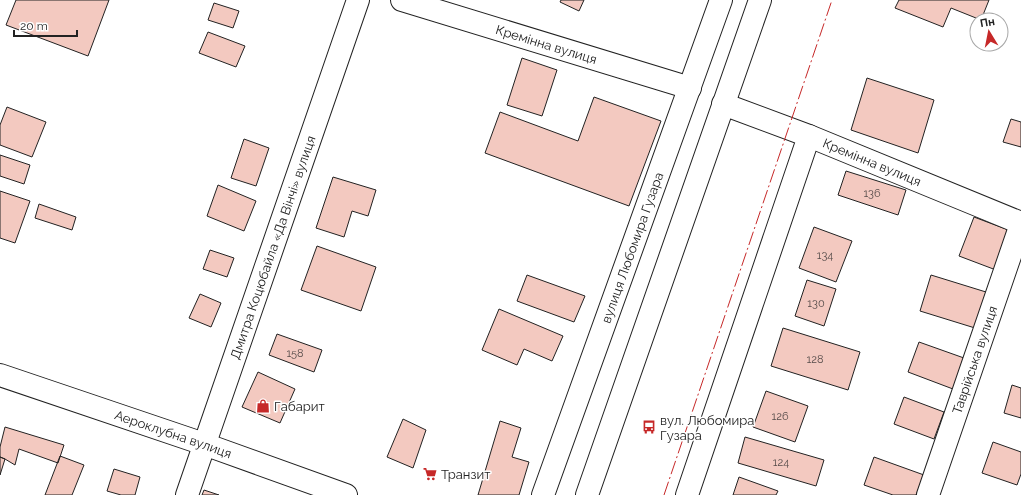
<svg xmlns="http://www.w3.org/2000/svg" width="1021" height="495" viewBox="0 0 1021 495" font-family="Raleway,sans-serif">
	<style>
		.building { fill: #f3c9c0; stroke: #222 }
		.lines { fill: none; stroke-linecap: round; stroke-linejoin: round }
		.minor-casing { stroke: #222; stroke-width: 24 }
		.minor { stroke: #fff; stroke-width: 22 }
		.power { stroke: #c62828; stroke-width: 1; stroke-dasharray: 14 3 2 3; stroke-linecap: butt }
		.labels { text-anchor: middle; stroke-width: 3; stroke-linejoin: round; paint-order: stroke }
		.number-label { font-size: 11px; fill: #564c4a }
		.street-label { font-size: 13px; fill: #222; stroke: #fff }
		.poi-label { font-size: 13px; fill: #222; stroke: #fff; text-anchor: start }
	</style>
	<rect width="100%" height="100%" fill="#fff"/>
	<path class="building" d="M16,0H109L88,56L6,25Z
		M561,0H584L579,11L560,2Z
		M899,0H989L981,20L951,8L943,27L895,8Z
		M214,3L239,11L233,28L208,20Z
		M208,32L245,46L236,67L199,53Z
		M522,58L557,70L542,116L507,105Z
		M867,78L934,100L918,153L851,130Z
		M594,97L661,121L629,206L485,153L500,112L578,141Z
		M7,107L46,122L32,157L0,145V125Z
		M1011,119L1021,122V147L1003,142Z
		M244,139L269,148L256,186L231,178Z
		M0,155L30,165L24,184L0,176Z
		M846,171L906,190L898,215L838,195Z
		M333,177L376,190L368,216L352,211L344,237L316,228Z
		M218,185L256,201L244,231L207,216Z
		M0,191L30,201L15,243L0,238Z
		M39,204L76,217L72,230L35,218Z
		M974,217L1011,231L996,270L959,256Z
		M814,227L852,241L836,282L799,268Z
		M317,246L376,267L361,311L301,290Z
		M210,250L234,258L227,277L203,269Z
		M527,275L585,296L574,322L517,301Z
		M931,275L986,292L975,328L920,311Z
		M807,280L836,289L824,326L795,316Z
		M200,294L221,303L211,327L189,318Z
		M499,309L563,336L552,361L524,349L517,365L482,350Z
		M783,328L860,352L848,390L771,366Z
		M277,334L322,350L314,372L269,355Z
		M919,342L964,358L953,389L908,372Z
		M258,372L295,389L280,423L242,407Z
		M1012,385L1021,388V418L1004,413Z
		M766,391L808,406L795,442L753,427Z
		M904,397L944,412L934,439L894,424Z
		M403,419L426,430L413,468L387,457Z
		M500,421L521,428L512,457L529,462L519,495H478Z
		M5,427L64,445L58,463L19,449L15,465L5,459L0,457V447Z
		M745,437L824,460L816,486L738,463Z
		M993,442L1021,452V474L1017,485L982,473Z
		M60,456L84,465L72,495H45Z
		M0,457L5,459L0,475Z
		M874,457L924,475L916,495H893L864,485Z
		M114,469L140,477L135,495H121L107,491Z
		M739,477L778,491L776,495H733Z
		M204,490L219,495H202Z"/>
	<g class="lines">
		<g class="minor-casing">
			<g id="minor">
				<path id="s1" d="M402,0L690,88"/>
				<path id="s2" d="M723,104L809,136L1021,223"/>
				<path id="s3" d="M0,375L204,444L346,495"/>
				<path id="s4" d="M187,495L358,0"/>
				<path id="s5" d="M543,495L721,0"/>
				<path d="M587,495L760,0"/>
				<path d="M687,495L809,136"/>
				<path id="s6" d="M928,495L1021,224"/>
			</g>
		</g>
		<use href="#minor" class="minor"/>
		<path class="power" d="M664,495L832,0"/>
	</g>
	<defs>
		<g id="shop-bare" transform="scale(1.08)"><path d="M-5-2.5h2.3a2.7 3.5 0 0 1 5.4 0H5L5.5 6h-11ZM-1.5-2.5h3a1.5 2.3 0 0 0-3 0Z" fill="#c62828" stroke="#fff" stroke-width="2.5" paint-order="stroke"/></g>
		<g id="bus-bare" transform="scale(1.08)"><path d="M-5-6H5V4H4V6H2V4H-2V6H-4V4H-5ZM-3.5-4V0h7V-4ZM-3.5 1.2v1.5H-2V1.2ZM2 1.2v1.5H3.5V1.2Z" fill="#c62828" stroke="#fff" stroke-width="2.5" paint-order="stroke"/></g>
		<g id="supermarket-bare" transform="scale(1.08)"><path d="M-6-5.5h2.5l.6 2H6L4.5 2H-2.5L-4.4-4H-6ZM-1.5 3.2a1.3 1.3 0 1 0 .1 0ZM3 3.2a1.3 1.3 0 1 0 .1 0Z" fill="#c62828" stroke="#fff" stroke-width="2.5" paint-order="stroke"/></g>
	</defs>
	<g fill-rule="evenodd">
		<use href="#shop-bare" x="263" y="406"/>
		<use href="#bus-bare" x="649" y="427"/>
		<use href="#supermarket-bare" x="430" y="474"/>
	</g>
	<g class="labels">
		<g class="number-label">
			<text x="872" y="197">136</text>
			<text x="825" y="259">134</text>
			<text x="816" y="307">130</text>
			<text x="295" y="357">158</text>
			<text x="815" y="363">128</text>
			<text x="780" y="420">126</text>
			<text x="781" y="466">124</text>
		</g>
		<g class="street-label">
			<text dy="5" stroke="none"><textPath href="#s1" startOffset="151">Кремінна вулиця</textPath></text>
			<text dy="5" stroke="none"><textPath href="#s2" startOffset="160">Кремінна вулиця</textPath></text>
			<text dy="5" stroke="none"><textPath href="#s4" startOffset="262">Дмитра Коцюбайла «Да Вінчі» вулиця</textPath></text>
			<text dy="5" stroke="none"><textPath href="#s5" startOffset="263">вулиця Любомира Гузара</textPath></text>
			<text dy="5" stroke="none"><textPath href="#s6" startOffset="143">Таврійська вулиця</textPath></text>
			<text dy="5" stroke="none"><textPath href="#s3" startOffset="183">Аероклубна вулиця</textPath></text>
		</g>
		<g class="poi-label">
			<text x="274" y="411">Габарит</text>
			<text x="660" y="425">вул. Любомира<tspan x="660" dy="15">Гузара</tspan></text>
			<text x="441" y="479">Транзит</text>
		</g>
	</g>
	<g transform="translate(989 32) rotate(350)"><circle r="19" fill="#ffffff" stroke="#a7a7a7"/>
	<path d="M0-3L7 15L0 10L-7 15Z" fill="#c62828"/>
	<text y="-6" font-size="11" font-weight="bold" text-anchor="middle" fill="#222222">Пн</text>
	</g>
	<path d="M14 30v6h63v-6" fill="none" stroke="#222222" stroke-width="2"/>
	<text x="20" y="30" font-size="12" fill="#222222" stroke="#ffffff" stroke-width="3" paint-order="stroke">20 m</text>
</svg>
